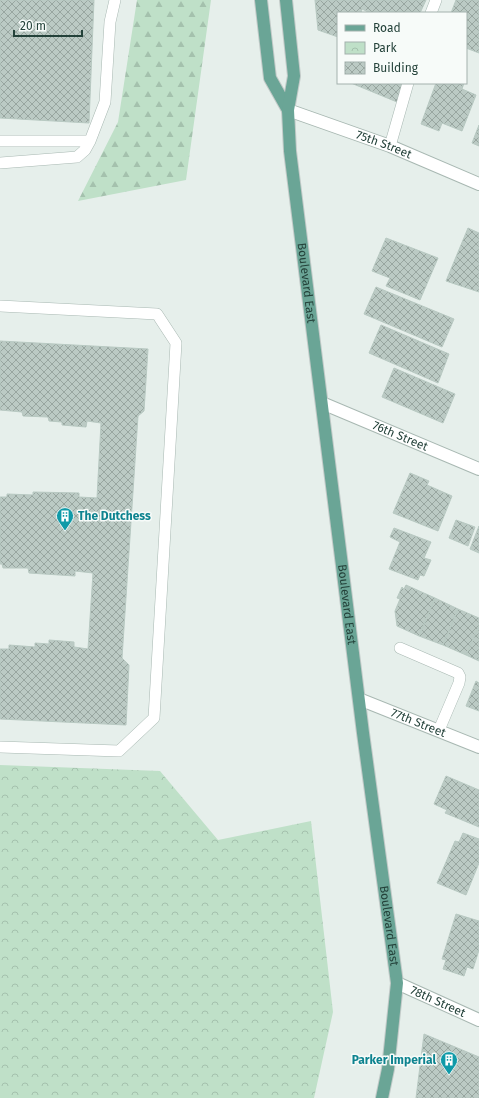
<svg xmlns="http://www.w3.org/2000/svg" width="479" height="1098" viewBox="0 0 479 1098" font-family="'Fira Sans',sans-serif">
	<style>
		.forest { fill: url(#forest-firs) }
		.park { fill: url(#park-crowns) }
		.building { fill: url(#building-cross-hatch); stroke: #b8c9c2 }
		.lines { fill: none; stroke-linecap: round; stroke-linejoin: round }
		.service-casing { stroke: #a8b8b2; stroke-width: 12 }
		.minor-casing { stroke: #a8b8b2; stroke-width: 14 }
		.primary-casing { stroke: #c2cac8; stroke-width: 14 }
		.service { stroke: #fff; stroke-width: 11 }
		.minor { stroke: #fff; stroke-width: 12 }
		.primary { stroke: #6aa596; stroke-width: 12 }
		.labels { text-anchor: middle; stroke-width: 3; stroke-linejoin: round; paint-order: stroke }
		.street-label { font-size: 12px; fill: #24423a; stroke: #f7fbf9 }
		.culture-label { font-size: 12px; font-weight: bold; fill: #0d838f; stroke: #f7fbf9; text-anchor: start }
	</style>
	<defs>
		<pattern id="forest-firs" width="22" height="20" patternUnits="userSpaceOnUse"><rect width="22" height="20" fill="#bfe0c8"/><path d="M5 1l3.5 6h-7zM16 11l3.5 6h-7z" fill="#a4c1ad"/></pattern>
		<pattern id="park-crowns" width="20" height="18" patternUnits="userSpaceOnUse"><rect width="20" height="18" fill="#bfe0c8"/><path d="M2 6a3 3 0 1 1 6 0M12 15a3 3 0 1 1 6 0" fill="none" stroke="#a4c1ad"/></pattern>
		<pattern id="building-cross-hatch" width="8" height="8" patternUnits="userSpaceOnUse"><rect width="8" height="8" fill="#bbcac4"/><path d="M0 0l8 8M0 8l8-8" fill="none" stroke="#98a6a0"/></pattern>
	</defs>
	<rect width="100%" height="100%" fill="#e6efeb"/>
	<path class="forest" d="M137,0H211L186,180L78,201L118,122Z"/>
	<path class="park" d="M0,765L160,771L218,840L311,821L333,1012L314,1098H0Z"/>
	<path class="building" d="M0,0H94L89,123L0,118Z
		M315,0H426L420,13H370L362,9L361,13H338V37L318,30Z
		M456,0H479V53L466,48V13H451Z
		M351,83H403L397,102Z
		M436,83H464L462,89L476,95L462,131L442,123L439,131L421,124Z
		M479,125V146L472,143Z
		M468,228L479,233V292L446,281Z
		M386,238L438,258L420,300L386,286L390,278L372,271Z
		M376,287L454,319L442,347L364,314Z
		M381,325L449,354L438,383L369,353Z
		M0,341L148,349L144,411L138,416L122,658L129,665L126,725L0,719V649H9V645L35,647V643L49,644V640L74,642V647L88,649L93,573L75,571V576L29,573L28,568H3L2,564H0V497H7V494L33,495V492L79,493V497L97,498L101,423L87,421L86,427L62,425V422L49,421L48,417L23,416L22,412L0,410Z
		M394,368L455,394L443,423L382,397Z
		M410,473L429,481L427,485L452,496L438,531L393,513Z
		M456,520L475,527L468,546L449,538Z
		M479,526V553L470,549Z
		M394,528L431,542L424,558L431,560L424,576L420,575L418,580L389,569L400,542L390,537Z
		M406,585L435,598L419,636L397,626L395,611L400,599L397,598L402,587L404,589Z
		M435,598L458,609L443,645L419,636Z
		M458,609L479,618V626L466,655L443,645Z
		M479,626V661L466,655Z
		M476,681L479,683V711L466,706Z
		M446,776L479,790V827L445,813L447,810L434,804Z
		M463,833L479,839V863L466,895L437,883L455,841L459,842Z
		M456,914L479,921V950L473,969L467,967L464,976L443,969L446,960L442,959Z
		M424,1034L479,1057V1098H416Z"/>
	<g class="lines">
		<g class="service-casing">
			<path id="service" d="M431,13L436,0
				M0,141H90
				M390,146L408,83
				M0,163L77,157L85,150L90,141L105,102L110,22L115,0
				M0,306L157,314L176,343L154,718L119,751L0,747
				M400,648L458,673L460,677L459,683L439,730"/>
		</g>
		<g class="minor-casing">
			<g id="minor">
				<path id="s1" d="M288,110L390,146L479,184"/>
				<path id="s2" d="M322,403L479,469"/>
				<path id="s3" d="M359,699L479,747"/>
				<path id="s4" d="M397,983L479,1020"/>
			</g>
		</g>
		<g class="primary-casing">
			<g id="primary">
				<path d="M261,0L270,78L288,110"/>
				<path id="s5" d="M286,0L294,76L288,110L290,151L363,733L397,983L388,1069L382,1098"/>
			</g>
		</g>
		<use href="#service" class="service"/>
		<use href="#minor" class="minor"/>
		<use href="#primary" class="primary"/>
	</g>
	<defs>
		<g id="building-pin" transform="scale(0.9)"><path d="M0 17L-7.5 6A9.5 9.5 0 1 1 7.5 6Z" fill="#0f9aa8" stroke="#f7fbf9"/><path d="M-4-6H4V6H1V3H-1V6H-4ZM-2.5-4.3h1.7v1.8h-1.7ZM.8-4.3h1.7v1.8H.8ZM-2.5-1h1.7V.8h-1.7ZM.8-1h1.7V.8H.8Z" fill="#fff"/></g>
	</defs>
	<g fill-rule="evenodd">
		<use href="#building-pin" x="65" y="516"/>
		<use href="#building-pin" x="449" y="1060"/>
	</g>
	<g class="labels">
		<g class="street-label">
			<text dy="4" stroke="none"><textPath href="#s1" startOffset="102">75th Street</textPath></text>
			<text dy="4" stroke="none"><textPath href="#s5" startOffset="285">Boulevard East</textPath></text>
			<text dy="4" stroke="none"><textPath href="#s2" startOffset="85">76th Street</textPath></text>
			<text dy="4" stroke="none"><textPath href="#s5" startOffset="609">Boulevard East</textPath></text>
			<text dy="4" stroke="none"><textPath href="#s3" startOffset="64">77th Street</textPath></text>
			<text dy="4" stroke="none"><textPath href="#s5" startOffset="933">Boulevard East</textPath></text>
			<text dy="4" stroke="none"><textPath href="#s4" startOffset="45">78th Street</textPath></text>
		</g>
		<g class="culture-label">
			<text x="78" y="520">The Dutchess</text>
			<text x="436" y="1064" text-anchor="end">Parker Imperial</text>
		</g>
	</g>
	<rect x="337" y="12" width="130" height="72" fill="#f7fbf9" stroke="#a3b1ad"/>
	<rect x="345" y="25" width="20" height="6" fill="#6aa596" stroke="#a3b1ad"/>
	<text x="373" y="32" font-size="12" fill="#24423a">Road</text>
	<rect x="345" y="42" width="20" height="12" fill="url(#park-crowns)" stroke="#a3b1ad"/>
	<text x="373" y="52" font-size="12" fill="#24423a">Park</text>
	<rect x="345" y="62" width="20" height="12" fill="url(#building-cross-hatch)" stroke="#a3b1ad"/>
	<text x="373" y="72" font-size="12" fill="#24423a">Building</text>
	<path d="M14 30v6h68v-6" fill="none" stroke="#24423a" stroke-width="2"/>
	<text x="20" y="30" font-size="12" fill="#24423a" stroke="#f7fbf9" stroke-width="3" paint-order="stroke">20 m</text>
</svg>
